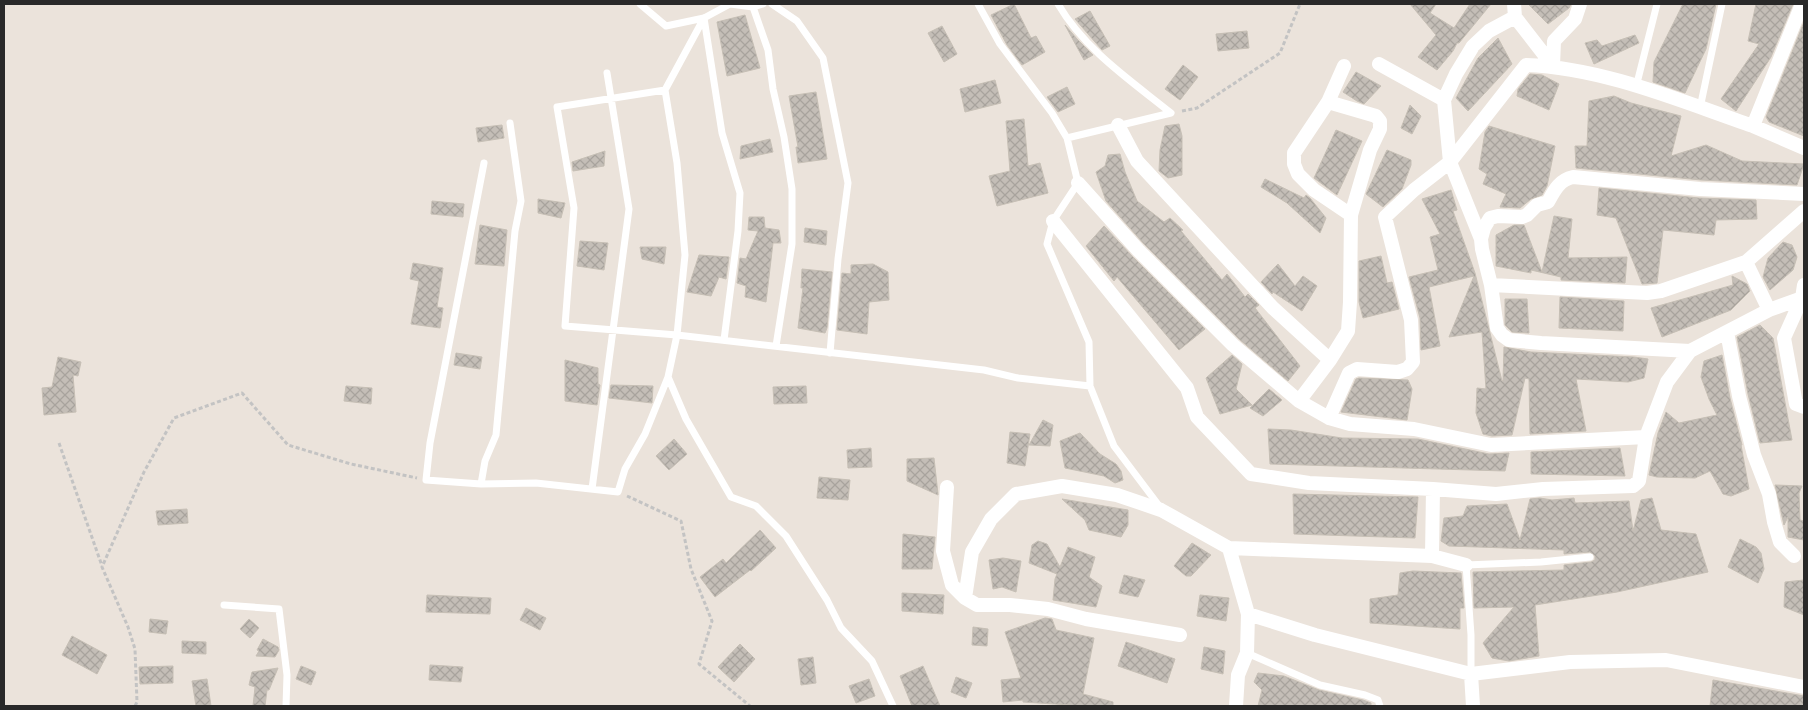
<svg xmlns="http://www.w3.org/2000/svg" width="1808" height="710" viewBox="0 0 1808 710" font-family="Karla,sans-serif">
	<style>
		.building { fill: url(#building-cross-hatch); stroke: #c6bfb5 }
		.lines { fill: none; stroke-linecap: round; stroke-linejoin: round }
		.path { stroke: #c3c3c3; stroke-width: 3; stroke-dasharray: 4 2.5; stroke-linecap: butt }
		.service { stroke: #fff; stroke-width: 7 }
		.minor { stroke: #fff; stroke-width: 14 }
	</style>
	<defs>
		<pattern id="building-cross-hatch" width="8" height="8" patternUnits="userSpaceOnUse" patternTransform="scale(1.25)"><rect width="8" height="8" fill="#c4beb7"/><path d="M0 0l8 8M0 8l8-8" fill="none" stroke="#a8a39d"/></pattern>
	</defs>
	<rect width="100%" height="100%" fill="#ebe3db"/>
	<path class="building" d="M1014,4L1031,38L1036,36L1045,52L1022,65L1007,45L991,15Z
		M1410,4H1436L1430,13L1454,28L1470,4H1491L1459,43H1457L1453,51L1437,70L1418,57L1436,35Z
		M1528,4H1571L1569,8L1548,24Z
		M1683,4H1716L1706,49L1685,93L1653,82L1654,62Z
		M1756,4H1793L1771,57L1736,111L1721,99L1759,44L1748,41Z
		M1090,11L1110,46L1102,50L1075,19Z
		M745,15L760,68L727,76L717,22Z
		M1804,22V136L1769,122L1766,117Z
		M1065,25L1077,39L1093,55L1084,60Z
		M942,26L957,54L944,62L928,33Z
		M1247,31L1249,48L1218,51L1216,34Z
		M1635,35L1639,43L1594,64L1585,43L1597,40L1602,46Z
		M1498,38L1512,64L1468,111L1456,98L1478,58Z
		M1183,65L1198,77L1180,100L1165,89Z
		M1356,72L1381,86L1364,104L1357,101L1343,92Z
		M1530,74L1542,75L1559,84L1549,110L1517,96L1518,89Z
		M995,80L1001,103L965,112L960,89Z
		M1067,87L1075,104L1058,112L1047,97Z
		M816,92L827,159L798,163L796,147H798L789,96Z
		M1614,96L1631,103L1681,116L1671,156L1706,145L1742,161L1804,164L1797,185L1701,180L1576,168L1575,146H1587L1589,101Z
		M1410,105L1421,116L1412,134L1401,128Z
		M1024,119L1028,166L1040,163L1048,193L997,206L989,176L1010,171L1006,121Z
		M1179,124L1182,136V175L1168,178L1159,171L1160,150L1165,126Z
		M502,125L504,138L478,142L476,128Z
		M1489,126L1555,146L1547,186L1542,195L1531,199L1520,208L1500,207L1506,194L1483,184L1487,174L1479,169L1485,132Z
		M1336,130L1362,141L1337,195L1314,178Z
		M770,139L773,152L740,159L741,146Z
		M1387,150L1411,160V165L1402,189L1383,207L1366,194Z
		M605,151L604,166L573,171L572,162Z
		M1120,154L1125,172L1137,201L1164,222L1170,218L1183,230L1181,231L1222,280L1227,274L1245,297L1248,294L1259,305L1255,308L1300,366L1288,381L1239,339L1144,244L1106,201L1096,172L1105,166L1108,155Z
		M1265,179L1304,198L1306,195L1310,198L1326,218L1320,233L1287,203L1261,187Z
		M1599,188L1699,198L1756,200L1757,219L1716,220L1714,235L1663,230L1657,283L1642,284L1616,218L1597,215Z
		M1451,190L1457,210L1453,211L1475,273L1502,381H1503L1504,347L1531,352L1634,357L1648,359L1644,378L1628,382L1576,379L1586,431L1530,434L1529,379L1525,378L1512,435L1492,436L1483,434L1476,413L1477,388L1486,389L1482,332L1449,337L1474,276L1429,287L1440,346L1421,350L1420,318L1409,277L1438,270L1430,237L1440,234L1422,199Z
		M538,199L565,203L561,218L538,213Z
		M432,201L464,204L463,217L431,214Z
		M1554,216L1572,219L1568,258L1627,257L1625,283L1561,280V277L1531,270V273L1496,266V235L1514,225H1524L1542,272Z
		M749,217H764L765,228L779,230L781,243H773L766,302L745,297L746,286L737,283L740,258L746,259L758,231L748,230Z
		M480,225L507,230L504,266L475,264Z
		M1104,226L1132,256L1205,329L1179,350L1117,277L1114,281L1086,246Z
		M805,228L827,231L826,245L804,242Z
		M580,241L608,243L604,270L577,266Z
		M1783,242L1792,245L1797,257L1793,270L1770,290L1763,277L1768,258Z
		M640,247H666L664,264L642,259Z
		M699,255L729,257L726,279L719,277L711,296L687,292Z
		M1381,256L1387,283L1392,282L1399,309L1363,318L1359,302V261Z
		M413,263L443,268L437,307L443,308L440,328L411,324L419,281L410,279Z
		M873,264L888,272L889,300L869,302L867,334L837,330L842,273L851,274V265Z
		M1278,264L1295,286L1303,276L1317,286L1302,311L1273,292L1272,294L1261,282Z
		M802,269L832,272L827,328L825,333L798,328L803,288H801Z
		M1732,276L1747,284L1750,291L1731,310L1662,337L1651,308L1733,285Z
		M1560,297L1624,301L1623,331L1559,328Z
		M1505,299H1527L1529,333L1512,332L1505,325Z
		M1760,325L1773,338L1792,440L1760,443L1748,394L1737,337Z
		M456,353L482,357L480,369L454,365Z
		M1232,355L1242,364L1236,389L1252,405L1220,414L1206,378Z
		M1722,355L1730,398L1742,445H1741L1749,489L1731,496L1723,494L1710,471L1695,478L1657,477L1649,475L1658,433L1666,412L1679,423L1717,415L1709,399L1701,377L1704,361Z
		M58,357L81,362L78,376L73,375L76,412L44,415L42,388L52,387Z
		M565,360L598,368V384L600,385L597,405L565,401Z
		M1359,378L1408,380L1412,389L1407,420L1341,412L1356,379Z
		M611,385L653,386L652,403L609,398Z
		M346,386L372,388L371,404L344,401Z
		M806,386L807,403L774,404L773,387Z
		M1269,389L1282,400L1263,416L1250,408Z
		M1043,420L1053,425L1050,446L1029,445Z
		M1268,429L1291,430L1342,438L1418,439L1489,454L1509,453L1505,471L1270,464Z
		M1010,432L1030,434L1025,466L1007,463Z
		M1080,433L1100,454L1116,464L1121,471L1123,480L1115,483L1104,476L1065,468L1060,441Z
		M674,439L687,454L669,470L656,456Z
		M871,448L872,467L848,468L847,450Z
		M1620,448L1625,476L1531,474V452Z
		M934,458L938,494V495L907,481V459Z
		M819,477L850,480L848,500L817,498Z
		M1775,485L1802,486L1799,493L1800,520L1804,521V540L1788,537V517L1784,525Z
		M1293,494L1418,497L1415,538L1294,534Z
		M1540,498L1552,500L1574,498L1575,503L1629,501L1633,531L1641,500L1652,498L1661,530L1696,534L1708,572L1617,592L1535,605L1539,656L1509,661L1492,658L1483,643L1514,607L1474,608L1473,572L1564,570V565L1591,562L1595,560V556L1590,552L1564,554V550L1449,546L1441,541L1444,518L1463,516L1467,506L1507,504L1520,540L1530,499Z
		M1062,499L1128,510V525L1121,537L1089,530L1085,520Z
		M187,509L188,523L158,525L156,511Z
		M760,530L776,548L751,571L750,570L715,597L700,577L723,559L726,563Z
		M903,534L935,537L932,569H902Z
		M1740,539L1756,547L1761,553L1764,569L1758,583L1728,567Z
		M1038,541L1047,544L1060,567L1068,547L1095,557L1089,577L1102,586L1096,607L1053,600L1055,579L1057,574L1029,563L1032,545Z
		M1192,543L1211,555L1191,576H1186L1174,566Z
		M1003,558L1021,561L1016,592L1002,587L993,589L989,560Z
		M1413,571L1461,573L1464,608H1460V629L1370,623V599L1398,595L1400,573Z
		M1124,575L1145,580L1138,597L1119,593Z
		M1804,580V615L1784,607L1785,582Z
		M902,593L944,595L943,614L902,611Z
		M427,595L491,598L490,614L426,612Z
		M1200,595L1229,598L1226,621L1197,616Z
		M526,608L546,618L540,630L520,620Z
		M1045,618L1052,619L1056,630L1094,638L1083,694L1113,702V706H1069L1070,705L1023,702V700L1003,702L1001,680L1021,678L1005,632Z
		M150,619L168,621L166,634L149,632Z
		M249,619L259,628L250,638L240,629Z
		M973,627L988,629L987,646L972,645Z
		M72,636L107,655L97,674L62,655Z
		M263,639L278,647L279,650L275,657L256,656L259,651L257,650Z
		M182,641L206,642V654L182,653Z
		M1126,642L1175,659L1167,683L1118,666Z
		M740,644L755,659L734,682L718,667Z
		M1204,647L1225,651L1223,674L1201,669Z
		M813,657L816,683L801,685L798,659Z
		M430,665L463,667L461,682L429,680Z
		M173,666V683L140,684L139,667Z
		M301,666L316,672L311,685L296,679Z
		M923,666L940,706H912L900,676Z
		M278,668L269,690H267L265,706H253L255,687L249,685L252,672Z
		M1258,673L1284,676L1319,690L1363,700L1371,703V706H1258L1262,690L1254,682Z
		M956,677L972,683L966,698L951,692Z
		M207,679L211,706H196L192,681Z
		M869,679L875,696L856,703L849,686Z
		M1713,680L1804,696V706H1710Z"/>
	<g class="lines">
		<path class="path" d="M1182,111L1197,108L1280,53L1300,4
			M59,443L102,566
			M627,496L681,521L691,569L712,621L699,664L750,706
			M135,706L137,702L135,649L128,627L102,567L144,472L174,418L242,393L288,445L351,464L417,478"/>
		<path class="service" d="M640,4L666,26L704,18
			M763,4L753,7L768,50L773,89L784,137L792,189V244L776,346
			M772,4L797,21L823,58L848,183L838,259L830,353
			M978,4L1000,44L1052,113L1067,138L1078,183L1053,221L1047,244L1089,342L1090,386
			M1058,4C1085,50 1130,80 1171,113L1067,138
			M1636,87L1657,4
			M665,90L557,107L574,208L565,326L677,335L685,255L677,163L665,90L704,18
			M1700,108L1722,4
			M510,123L521,201L515,231L496,435L485,461L481,484L536,483L618,492L625,469L645,434L668,377
			M724,340L738,231L740,193L722,133L704,18L730,4L753,7L747,4
			M481,484L426,480L430,443L484,163
			M592,489L629,209L607,73
			M224,605L279,609L287,675L286,706
			M1247,653L1320,685L1365,695L1378,700L1380,706
			M1471,674V635L1466,565L1541,562L1590,557
			M893,706L872,661L841,628L827,600L786,536L756,506L731,497L686,419L668,377L677,335L984,370L1018,378L1090,386L1114,446L1160,507"/>
		<path class="minor" d="M1514,4L1515,17L1553,66
			M1802,4L1753,126L1804,148
			M1379,64L1444,100
			M1344,66L1328,102L1294,153V164L1298,174L1314,190L1351,215
			M1553,66L1554,41L1575,19L1580,4
			M1118,125L1137,161L1273,308L1330,360
			M1078,183L1138,250L1233,345L1299,401L1329,418L1350,424L1414,429L1491,445L1646,437
			M1053,221L1187,388L1197,417L1251,474L1309,483L1433,489
			M1481,239L1450,162L1444,100L1456,74L1473,46L1489,31L1515,17
			M1746,262L1769,310
			M1491,285L1647,293L1661,291L1746,262L1804,211
			M1804,285L1802,298L1784,338L1796,404L1804,407
			M1727,332L1739,396L1754,455L1769,494L1774,522L1780,542L1794,556
			M1690,351L1541,343L1509,340L1502,335L1497,328L1491,285L1482,249L1481,239L1484,228L1490,218L1498,216L1522,217L1527,215L1537,205L1548,202C1554,191 1559,180 1573,177L1700,189L1804,194
			M1299,401L1330,360L1348,331L1350,302L1351,215L1370,150L1380,129V121L1376,116L1328,102
			M1329,418L1349,373L1357,369L1398,372L1407,369L1413,362L1411,320L1385,217L1414,190L1450,162L1526,65C1604,68 1680,101 1753,126
			M947,487L943,551L952,585L965,598L977,605H1010L1048,609L1086,619L1180,635
			M1229,548L1432,556
			M1466,565L1432,556L1433,489L1496,494L1543,489L1633,486L1639,481L1646,437L1667,382L1690,351L1769,310L1802,298
			M965,598L972,552L991,519L1016,494L1062,486L1117,495L1161,510L1229,548L1248,614L1315,635L1471,674L1570,662L1666,660L1804,687
			M1471,674L1473,706
			M1236,706L1238,675L1247,653L1248,614"/>
	</g>
	<rect width="1808" height="710" fill="none" stroke="#292929" stroke-width="10"/>
</svg>
